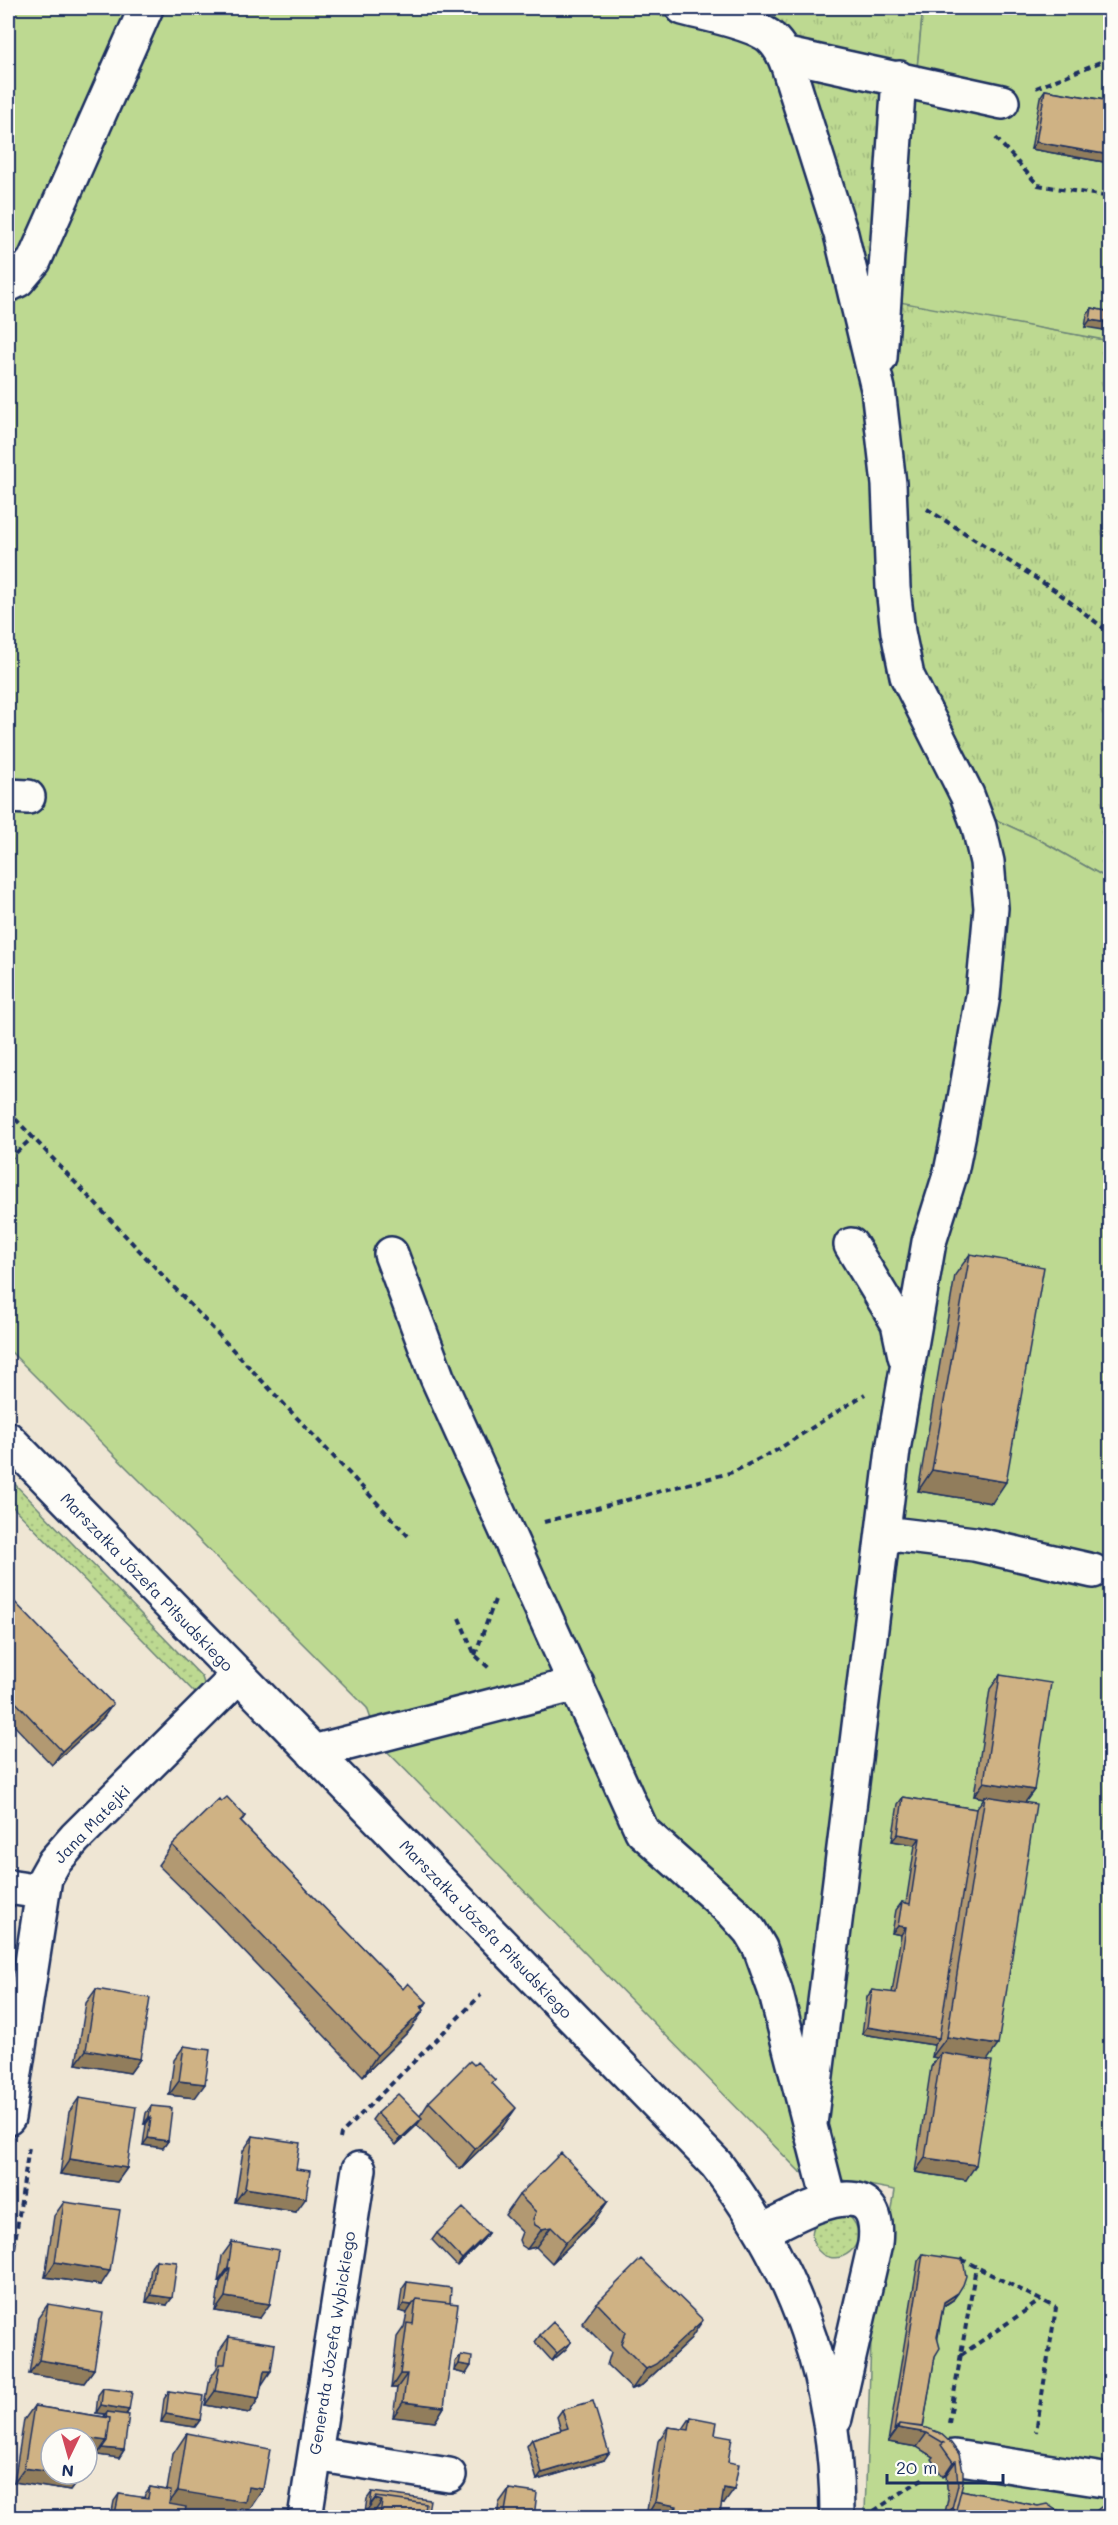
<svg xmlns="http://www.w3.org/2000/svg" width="1118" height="2525" viewBox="0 0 1118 2525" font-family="Mali,sans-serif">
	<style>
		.grass { fill: url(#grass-dots); stroke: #6c8478; stroke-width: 1.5 }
		.park { fill: url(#park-tufts); stroke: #6c8478; stroke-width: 1.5 }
		.pitch { fill: #bdd991; stroke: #6c8478; stroke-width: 1.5 }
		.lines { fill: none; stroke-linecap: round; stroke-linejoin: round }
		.minor-casing { stroke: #1b2f5e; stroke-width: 38 }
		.path { stroke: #1b2f5e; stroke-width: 4; stroke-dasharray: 6 4.5; stroke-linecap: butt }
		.minor { stroke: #fdfcf7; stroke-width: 33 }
		.wall { fill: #b29972; stroke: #1b2f5e; stroke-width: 1.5 }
		.shaded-wall { fill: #917d5c; stroke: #1b2f5e; stroke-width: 1.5 }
		.building { fill: #cfb284; stroke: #1b2f5e; stroke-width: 1.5 }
		.labels { text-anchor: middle; stroke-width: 5; stroke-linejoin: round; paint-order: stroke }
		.street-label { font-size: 16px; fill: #1b2f5e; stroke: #fdfcf7 }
	</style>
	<defs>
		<pattern id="grass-dots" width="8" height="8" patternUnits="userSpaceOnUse" patternTransform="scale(1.5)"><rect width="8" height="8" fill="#bdd991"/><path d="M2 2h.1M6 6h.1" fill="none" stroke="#a2bb7f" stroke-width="1.8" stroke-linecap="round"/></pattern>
		<pattern id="park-tufts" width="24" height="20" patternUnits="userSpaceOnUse" patternTransform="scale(1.5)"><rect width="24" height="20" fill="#bdd991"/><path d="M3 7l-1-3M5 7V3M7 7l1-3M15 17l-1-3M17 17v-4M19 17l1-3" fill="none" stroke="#a2bb7f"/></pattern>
	</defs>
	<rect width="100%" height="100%" fill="#efe6d4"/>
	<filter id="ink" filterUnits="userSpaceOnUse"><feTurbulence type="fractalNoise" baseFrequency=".0167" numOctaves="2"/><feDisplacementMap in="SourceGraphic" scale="12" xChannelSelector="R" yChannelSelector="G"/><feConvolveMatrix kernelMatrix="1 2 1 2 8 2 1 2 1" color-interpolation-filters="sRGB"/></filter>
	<g filter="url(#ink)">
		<path class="grass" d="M8,1477L202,1677L205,1687L199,1697L8,1502Z
			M847,2214C880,2243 832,2276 815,2246C810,2237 812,2228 817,2219Z"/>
		<path class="park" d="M632,8H923L894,300L1110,341V880L1038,839L961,804L899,680L750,38Z"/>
		<path class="pitch" d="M8,8H632L750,38L766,47L828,236L846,314L873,454L879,523L961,804L1038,839L1110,880V2517L892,2518L865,2512L871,2342L895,2190L800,2172L380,1744L367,1708L8,1349Z
			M923,8H1110V341L894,301Z"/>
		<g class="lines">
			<g class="minor-casing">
				<path id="minor" d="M683,8C705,14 755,23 771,38C780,46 784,55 788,66L841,234L878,389L889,484L893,588L898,632L907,676L967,795L979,827L987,862L991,908L983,996L959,1133L951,1172L929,1242L893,1450L810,2124
					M783,54L1002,102
					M8,285L18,280L34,261L146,8
					M880,358L899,78
					M8,796L28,797
					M851,1245L898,1323L905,1356
					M391,1254L437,1377L642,1831L733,1912L750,1931L760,1948L775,1990L829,2200
					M8,1439L716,2164C797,2269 838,2385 837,2518
					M883,1533L974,1544L1093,1571
					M313,1752L577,1684
					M8,1887L41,1892
					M8,2118L45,1878L54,1862L75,1838L238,1676
					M763,2231C797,2214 884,2162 875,2244L835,2418
					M315,2454L449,2475
					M954,2457L1110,2481
					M305,2518L359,2169"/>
			</g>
			<path class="path" d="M1036,88L1110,58
				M996,138L1038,185L1110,197
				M927,509L1056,591L1110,633
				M8,1111L411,1539
				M8,1160L32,1138
				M544,1522L733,1472L777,1450L865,1394
				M459,1618L475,1655L489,1668
				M475,1655L496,1597
				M340,2139L341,2134L481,1995
				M961,2259L1056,2308L1036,2432
				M8,2289L29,2147
				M961,2355L1041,2300
				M949,2423L976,2267
				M874,2511L925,2477"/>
			<use href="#minor" class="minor"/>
		</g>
		<path class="wall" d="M1045,90L1110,101V163L1031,149L1040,97Z
			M1092,308L1110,312L1085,327L1087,315Z
			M970,1254L992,1503L918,1491L955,1275Z
			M8,1595L103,1718L52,1765L8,1719Z
			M1000,1675L1034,1790L1025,1802L987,2060L966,2180L915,2172L931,2067L937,2058L932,2057L934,2045L862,2034L867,1997L872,1990L892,1993L901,1935L892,1933L896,1910L902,1902L906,1903L915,1845L892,1841L898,1804L903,1797L976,1809L984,1798L974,1796L990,1689Z
			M221,1802L245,1816L241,1822L403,1989L427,2002L410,2030L363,2076L213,1919L158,1865L172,1845Z
			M96,1989L140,2059L130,2073L76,2064L86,2003Z
			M184,2046L195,2098L169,2095L174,2060Z
			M474,2065L495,2080L492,2083L502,2128L460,2169L417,2125L396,2145L372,2120L377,2113L420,2116L429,2102Z
			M79,2098L127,2168L117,2182L60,2174L69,2112Z
			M151,2106L168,2141L163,2148L143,2145L146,2124H144L146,2113Z
			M253,2136L296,2169V2212L235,2202L243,2151Z
			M519,2195L608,2201L594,2221L552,2263L536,2247L527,2249L521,2245L519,2240L522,2232L505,2215Z
			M64,2202L101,2285L45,2277L54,2216Z
			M437,2233H488L483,2240L457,2266L432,2240Z
			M232,2242L260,2318L215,2311L220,2282H218L222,2256Z
			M923,2254L953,2300L943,2307L923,2427L959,2454L961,2490L1089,2517H1110H944L948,2499L946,2475L943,2477L931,2459L933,2457L917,2447L888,2442L918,2261Z
			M156,2260L167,2305L146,2302L151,2267Z
			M407,2282L450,2303L444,2407L435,2422L393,2417L397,2388H391L397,2337L404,2327L407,2313L399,2311L402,2289Z
			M597,2303L689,2341L642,2385L632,2389L607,2365L611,2352L582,2323Z
			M48,2304L94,2369L84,2383L29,2374L38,2318Z
			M540,2335L571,2342L566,2349L552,2361L535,2342Z
			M229,2337L261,2385L259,2398L249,2413L205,2405L210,2378L217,2368L219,2351Z
			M461,2355L466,2374L454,2371L455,2362Z
			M103,2388L129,2410L126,2415L124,2450L119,2458L87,2453V2438H51L80,2477L70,2491L14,2482L24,2420L34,2406L104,2417L105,2414L96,2413L98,2395Z
			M169,2391L200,2420L195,2427L161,2422L164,2399Z
			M562,2410L604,2460L537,2480L527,2446L532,2439L561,2430L557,2417Z
			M691,2417L715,2434L728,2462L724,2504H721L720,2513L716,2517H646L658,2441L668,2427L683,2429Z
			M187,2433L249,2510L241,2508L201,2517L185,2515L184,2517H111L114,2501L119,2494L144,2498L145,2494L150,2487L167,2490L173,2454Z
			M509,2489L534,2517H497L499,2503Z
			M372,2492L427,2517H361L365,2512L367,2499Z"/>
		<path class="shaded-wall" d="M1036,142L1110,155V163L1031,149Z
			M1090,320L1110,323V331L1085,327Z
			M932,1470L1006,1482L992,1503L918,1491Z
			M113,1704L103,1718L52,1765L62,1751Z
			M984,1782L1034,1790L1024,1804L985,1796L984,1798L974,1796Z
			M898,1834L920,1838L915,1845L892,1841Z
			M898,1926L906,1927L901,1935L892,1933Z
			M427,2002L415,2018L424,2010L410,2030L363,2076L377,2055Z
			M867,2027L939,2038L934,2045L862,2034Z
			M947,2037L998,2045L984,2065L941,2053L937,2058L932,2057Z
			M86,2050L140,2059L130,2073L76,2064Z
			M179,2081L205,2084L195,2098L169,2095Z
			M516,2108L502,2128L460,2169L475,2149Z
			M149,2117H151L146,2124H144Z
			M422,2118L417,2125L396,2145L401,2138Z
			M148,2138L168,2141L163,2148L143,2145Z
			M925,2158L976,2165L966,2180L915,2172Z
			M70,2159L127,2168L117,2182L60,2174Z
			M245,2188L306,2198L296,2212L235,2202Z
			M608,2201L594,2221L552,2263L566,2242Z
			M551,2227L536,2247L527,2249L542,2229Z
			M488,2233L483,2240L457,2266L462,2259Z
			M55,2262L110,2271L101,2285L45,2277Z
			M228,2268H230L220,2282H218Z
			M958,2293L953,2300L938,2309L944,2302Z
			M151,2295L172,2298L167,2305L146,2302Z
			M225,2297L270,2304L260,2318L215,2311Z
			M404,2304L412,2305L407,2313L399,2311Z
			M703,2320L689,2341L642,2385L632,2389L646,2369Z
			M571,2342L566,2349L552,2361L557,2353Z
			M39,2360L94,2369L84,2383L29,2374Z
			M459,2364L471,2366L466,2374L454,2371Z
			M264,2371H271L261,2386Z
			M400,2374H407L397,2388H391Z
			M215,2391L259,2398L249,2413L205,2405Z
			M403,2402L444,2407L435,2422L393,2417Z
			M101,2405L129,2410L124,2417L107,2412L105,2414L96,2413Z
			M166,2414L200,2420L195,2427L161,2422Z
			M898,2428L927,2433L917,2447L888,2442Z
			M87,2438L107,2441L97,2455L87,2453Z
			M102,2448L124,2450L119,2458L97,2455Z
			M609,2453L604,2460L537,2480L542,2473Z
			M956,2461L946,2475L943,2477L953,2462Z
			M24,2468L51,2472V2474H63L80,2477L70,2491L14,2482Z
			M248,2487L263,2489L249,2510L241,2508L234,2517H201L163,2511L178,2491Z
			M724,2488L734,2490L724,2504L714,2502Z
			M375,2499L382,2501L371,2517H362Z
			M655,2502L677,2506L668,2517H646Z
			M952,2508L956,2510L951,2517H946Z
			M707,2511L720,2513L716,2517H702Z
			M115,2514L129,2517H113Z"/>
		<path class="building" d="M1045,90L1110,101V155L1036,142Z
			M1092,308L1110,312V323L1090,320Z
			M970,1254L1044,1267L1006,1482L932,1470Z
			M8,1595L113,1704L62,1751L8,1694Z
			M1000,1675L1051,1683L1034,1790L984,1782Z
			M985,1796L1036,1804L998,2045L947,2037Z
			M227,1797L245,1816L240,1821L403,1989L408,1983L427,2002L421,2007L424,2010L377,2055L228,1899L172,1845L219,1799L221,1802Z
			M903,1797L976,1809L939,2038L867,2027L872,1990L896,1993L906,1927L898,1926L902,1902L910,1904L920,1838L898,1834Z
			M96,1989L150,1998L140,2059L86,2050Z
			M184,2046L210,2050L205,2084L179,2081Z
			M941,2053L992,2061L976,2165L925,2158Z
			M470,2061L474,2065L477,2062L495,2080L492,2083L516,2108L475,2149L429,2102Z
			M398,2094L422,2118L401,2138L377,2113Z
			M79,2098L136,2107L127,2168L70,2159Z
			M151,2106L172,2108L168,2141L148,2138L151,2117H149Z
			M253,2136L300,2143L296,2169L310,2171L306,2198L245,2188Z
			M561,2153L608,2201L566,2242L551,2227L542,2229L535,2225L533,2219L536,2212L519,2195Z
			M64,2202L120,2210L110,2271L55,2262Z
			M463,2208L488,2233L462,2259L437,2233Z
			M232,2242L279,2250L270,2304L225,2297L230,2268H228Z
			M923,2254L963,2260L966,2276L963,2285L958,2293L944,2302L937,2337L940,2348L935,2356L923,2427L899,2424L894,2431Z
			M641,2259L703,2320L656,2364L646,2369L621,2344L625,2332L597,2303Z
			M156,2260L177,2262L172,2298L151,2295Z
			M407,2282L451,2288L450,2303L416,2299L412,2305L404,2304Z
			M416,2299L458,2304L444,2407L403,2402L407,2374H400L407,2323L413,2324Z
			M48,2304L103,2313L94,2369L39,2360Z
			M553,2322L571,2342L557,2353L540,2335Z
			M229,2337L275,2344L271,2371H264L259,2398L215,2391L220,2364H225Z
			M461,2355L472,2357L471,2366L459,2364Z
			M103,2388L132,2392L129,2410L101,2405Z
			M169,2391L204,2396L200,2420L166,2414Z
			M593,2401L609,2453L542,2473L532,2439L568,2428L562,2410Z
			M34,2406L110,2418L107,2441L86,2438H51V2472L24,2468Z
			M107,2412L129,2415L124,2450L102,2448L107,2441L110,2418L106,2417Z
			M691,2417L717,2422L715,2434L732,2437L728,2462L739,2464L734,2490L724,2488L720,2513L707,2511L706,2517H675L677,2506L655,2502L668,2427L689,2430Z
			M899,2424L927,2428L940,2433L951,2443L959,2454L963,2470V2482L956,2510L952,2508L958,2485L956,2461L953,2462L941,2445L944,2443L927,2433L898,2428Z
			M187,2433L270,2449L263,2489L248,2487L245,2502L178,2491Z
			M63,2474H81L80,2477Z
			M150,2487L171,2491L169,2504L186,2507L184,2517H129L115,2514L119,2494L148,2498Z
			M509,2489L537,2493L534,2517H504Z
			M961,2490L1038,2506L1047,2504L1056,2510L1089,2517L1101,2507L1110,2505V2517H952L956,2510Z
			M372,2492L430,2500L427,2517H424L426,2504L376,2497L370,2505Z
			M376,2497L426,2504L424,2517H380L382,2501L375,2499Z
			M18,2511L58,2517H17Z
			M474,2514L496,2517H474Z"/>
	</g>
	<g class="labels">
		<g class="street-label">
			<text transform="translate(147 1582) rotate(46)" y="6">Marszałka Józefa Piłsudskiego</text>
			<text transform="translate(92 1824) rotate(-46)" y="6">Jana Matejki</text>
			<text transform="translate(486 1929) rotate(46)" y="6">Marszałka Józefa Piłsudskiego</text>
			<text transform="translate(332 2343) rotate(-81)" y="6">Generała Józefa Wybickiego</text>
		</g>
	</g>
	<rect width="1118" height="2525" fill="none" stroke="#fdfcf7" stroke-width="30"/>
	<rect x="15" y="15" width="1088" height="2495" fill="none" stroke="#1b2f5e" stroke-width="2" filter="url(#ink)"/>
	<g transform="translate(69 2456) rotate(185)"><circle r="28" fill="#fdfcf7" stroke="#a3aaba" stroke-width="1.5"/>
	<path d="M0-4.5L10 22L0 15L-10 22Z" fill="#d1495b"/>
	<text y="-9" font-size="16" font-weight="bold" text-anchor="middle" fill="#1b2f5e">N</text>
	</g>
	<path d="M887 2474v9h116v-9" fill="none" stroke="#1b2f5e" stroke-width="3"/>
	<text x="896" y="2474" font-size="18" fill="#1b2f5e" stroke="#fdfcf7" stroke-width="4.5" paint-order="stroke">20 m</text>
</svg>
